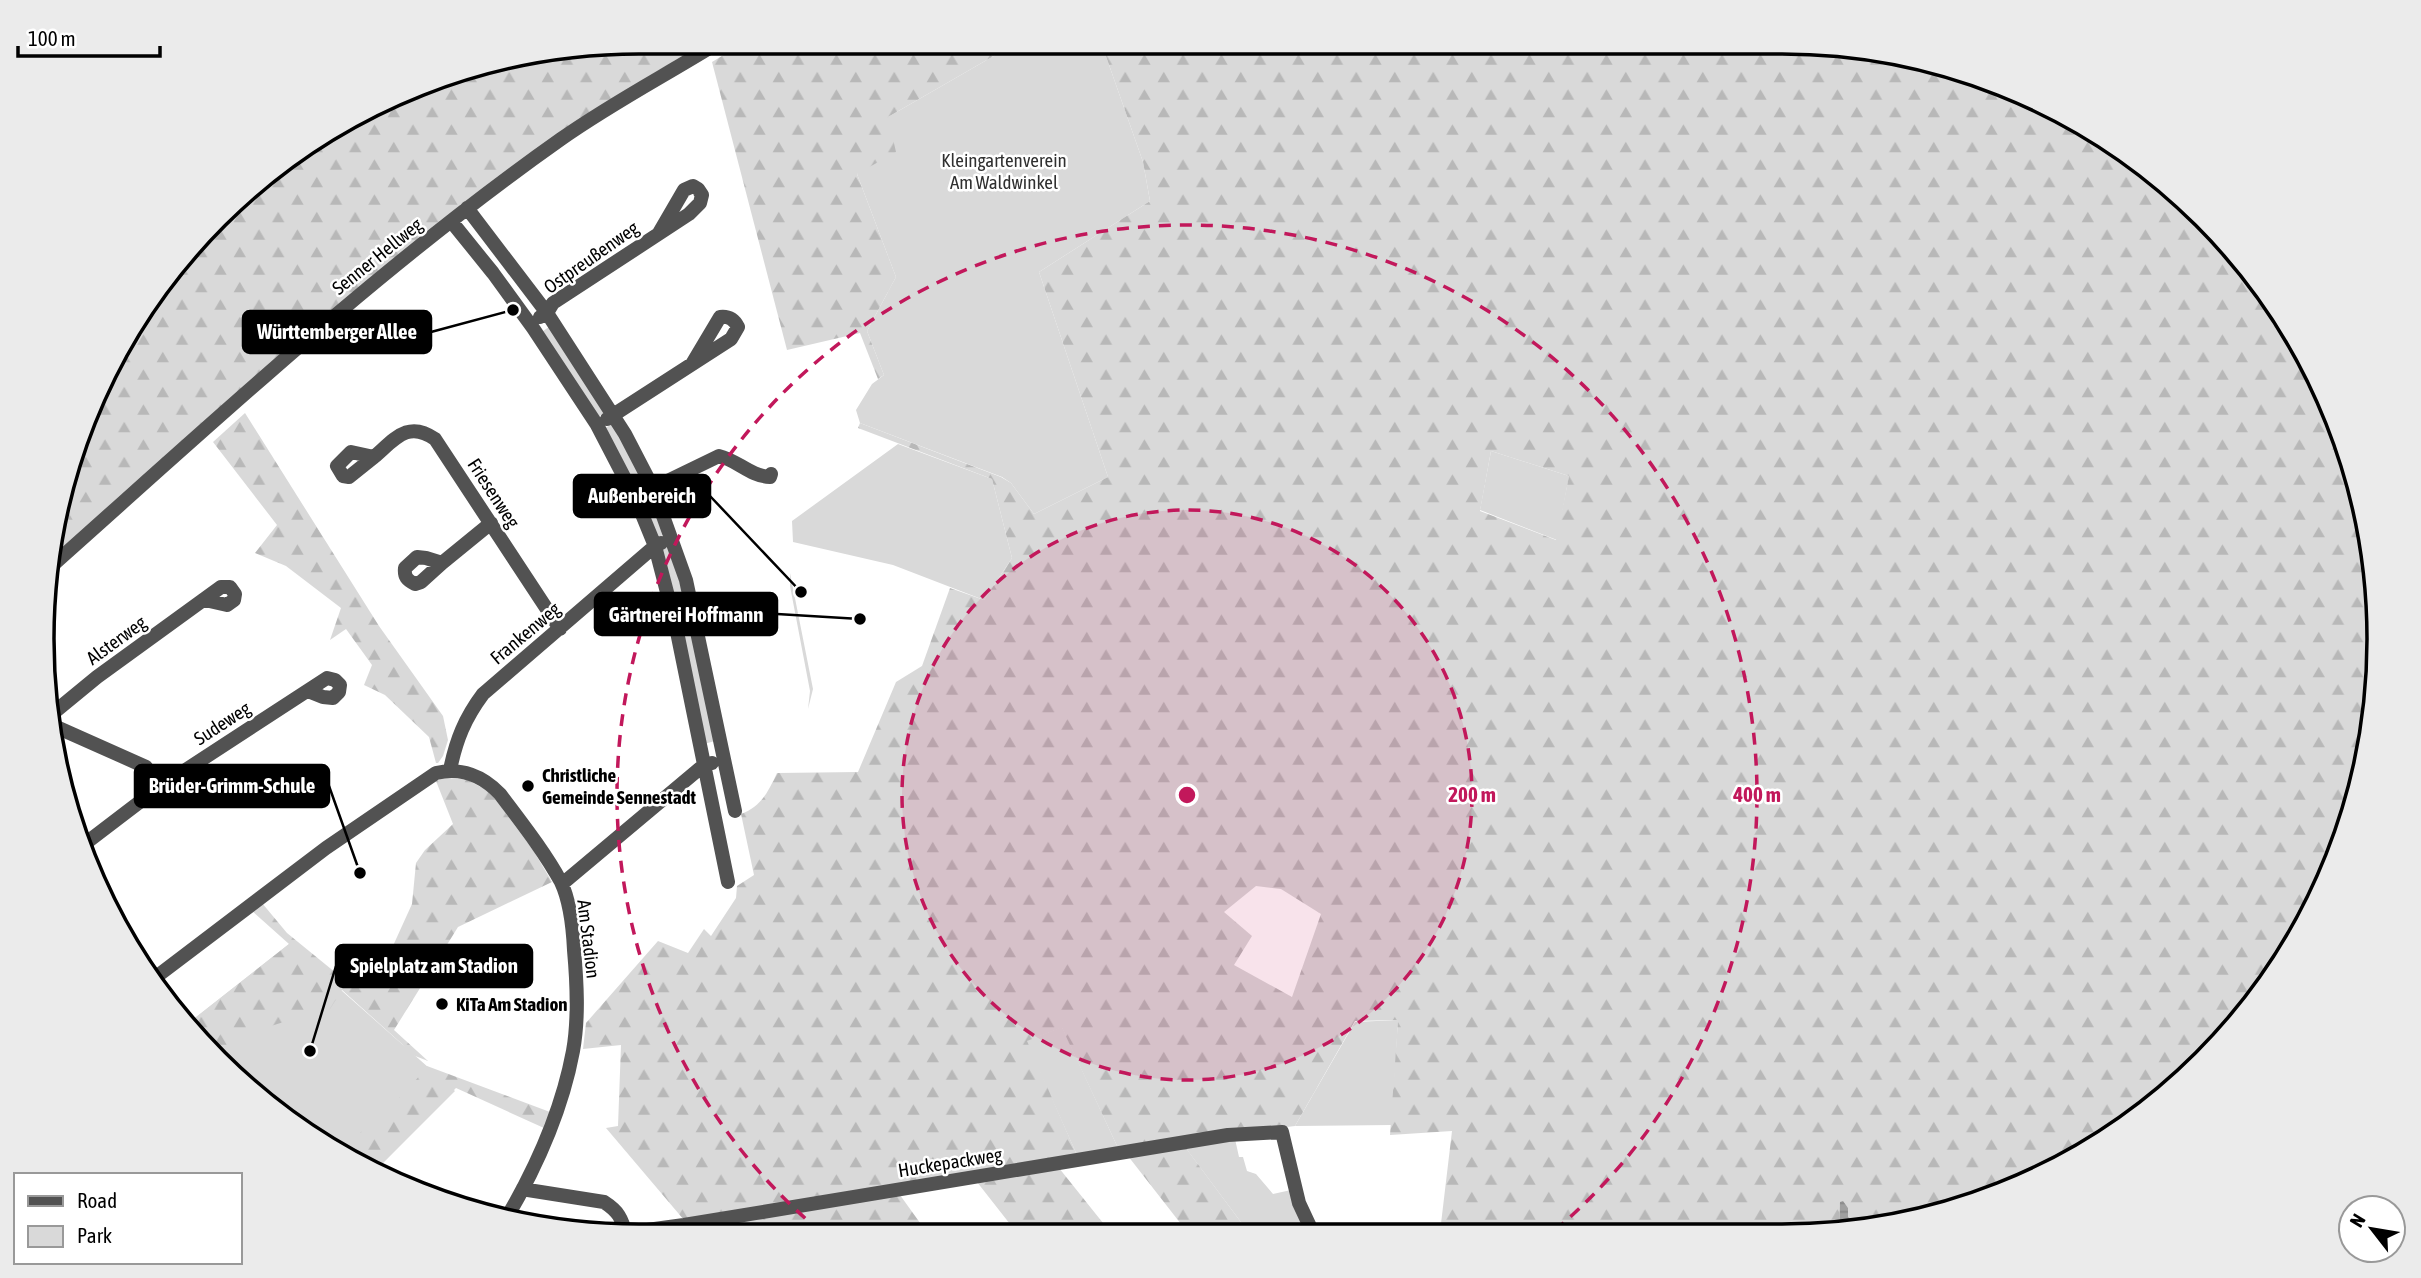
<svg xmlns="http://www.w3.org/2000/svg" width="2421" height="1278" viewBox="0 0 2421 1278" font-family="'Asap Condensed',sans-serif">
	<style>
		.green { fill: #d9d9d9 }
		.forest { fill: url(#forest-firs); fill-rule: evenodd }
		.water { fill: url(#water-rules) }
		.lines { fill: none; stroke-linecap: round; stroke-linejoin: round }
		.minor { stroke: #525252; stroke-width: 14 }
		.ring { fill: none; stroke: #c2185b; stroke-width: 3.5; stroke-dasharray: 12 9 }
		.poi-dot { fill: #000; stroke: #fff; stroke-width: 2.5 }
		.labels { text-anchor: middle; stroke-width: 5; stroke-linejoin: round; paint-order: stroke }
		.park-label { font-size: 19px; fill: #303030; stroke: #fff }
		.street-label { font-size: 19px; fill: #000; stroke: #fff }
		.poi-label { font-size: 19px; font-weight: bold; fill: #000; stroke: #fff; text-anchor: start }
		.rim { fill: none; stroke: #000; stroke-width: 3.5 }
		.centre { fill: #c2185b; stroke: #fff; stroke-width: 3.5 }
		.ring-label { font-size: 21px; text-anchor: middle; font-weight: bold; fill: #c2185b; stroke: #fff; stroke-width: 5; stroke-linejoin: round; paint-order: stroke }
		.leader { fill: none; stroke: #000; stroke-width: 2.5 }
		.callout-dot { fill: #000; stroke: #fff; stroke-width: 2.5 }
		.callout { fill: #000; stroke: #000; stroke-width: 2.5 }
		.callout-label { font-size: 21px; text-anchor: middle; font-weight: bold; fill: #fff }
	</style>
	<defs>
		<pattern id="forest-firs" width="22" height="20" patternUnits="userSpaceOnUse" patternTransform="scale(1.75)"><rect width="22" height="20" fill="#d9d9d9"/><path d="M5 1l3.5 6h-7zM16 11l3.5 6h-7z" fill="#b8b8b8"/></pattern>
		<pattern id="water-rules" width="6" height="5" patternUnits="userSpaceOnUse" patternTransform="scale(1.75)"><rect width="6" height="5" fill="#a0a0a0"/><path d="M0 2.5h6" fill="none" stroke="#888"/></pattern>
	</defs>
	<rect width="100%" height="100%" fill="#fff"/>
	<path class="green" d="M1018,42H1101L1143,162L1150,201L1039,272L1108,477L1034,514L1011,483L1002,477L860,423L856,410L872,384L884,375L867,331L896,277L857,174L888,117Z
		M549,327L606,411L597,418L540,333Z
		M613,423L633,456L667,533L657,538L604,429Z
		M898,444L992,479L1012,558L984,600L893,565L793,542L792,521Z
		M1491,451L1569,476L1557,540L1480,510Z
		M670,546L690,620L678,621L660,550Z
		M790,573L813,689L808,709L810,691L790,586Z
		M692,627L715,741L704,744L680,629Z
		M289,944L455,1091L373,1173L275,1112L190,1033L186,1025Z
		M1398,1020L1392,1125L1295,1126L1355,1022Z
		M1062,1027L1118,1148L1077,1155L1026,1041Z
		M1235,1139L1239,1157H1243L1247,1171L1256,1174L1273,1194L1291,1190L1307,1233H1249L1185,1147Z"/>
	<path class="forest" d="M639,42H705L597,108L529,155L55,555L62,485L142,308L275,166L447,74Z
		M745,42H1018L888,117L896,152L857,174L896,277L867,331L884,375L878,379L860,333L787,350L712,62Z
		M1101,42L1821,43L1937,62L2046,104L2146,166L2231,246L2299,341L2347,447L2374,561L2378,678L2359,794L2317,903L2231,1033L2114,1135L2010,1191L1872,1228L1864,1217L1850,1220L1847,1217L1848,1208L1840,1203L1839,1231L1440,1232L1452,1131L1390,1135L1398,1020L1355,1021L1295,1126L1180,1140L1249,1233H1188L1128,1156L1059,1168L1111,1233H1017L977,1182L900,1195L928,1234H680L684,1220L606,1128L618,1126L621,1045L583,1049L586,1023L658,941L688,953L704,929L711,936L736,898L737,886L754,875L741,814C761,807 768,792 777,773L858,772L896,682L922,666L950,588L984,600L1012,558L992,479L858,428L860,423L1001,477L1011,483L1034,514L1108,477L1039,272L1150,201L1143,162ZM1491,451L1569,476L1556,540L1480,511ZM1256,886L1281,889L1321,914L1292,997L1234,965L1252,936L1224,912ZM1061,1028H1062L1118,1148L1077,1155L1027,1041Z
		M245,413L379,626L443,716L448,740L443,756L438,763H436L429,737L385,695L364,685L372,665L346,629L330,640L341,608L286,566L255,553L277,525L213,442Z
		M443,778L466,779L490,792L533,850L552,882L458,927L394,1030L428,1061L410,1054L402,1044L342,990L330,1009L320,1016L293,1019L271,1026L217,1058L190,1033L186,1025L289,944L251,910L262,903L287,933L347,982L392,948L412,904L416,863L425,850L453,824L436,781Z
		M427,1066L550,1112L544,1128L456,1088L373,1173L338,1151C369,1125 403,1099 427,1066Z"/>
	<path class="water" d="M1843,1201L1848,1208V1217L1850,1219L1864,1217L1872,1228L1860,1231H1839L1840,1202Z"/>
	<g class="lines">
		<path class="minor" d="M467,208L547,313L625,434L653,488L686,580L735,811
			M451,221L493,273L533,328L597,425L637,502L655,546L676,627L728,882
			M540,317L547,313L553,303L689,214L700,203L702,195L698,189L693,186L684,190L659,233
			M607,419L731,339L738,327C734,319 729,316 720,317L692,364
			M374,457L349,477L343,476L337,466L351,452L374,457C395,439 408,420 435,439L560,629
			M653,488L719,456C737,460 750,476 770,477L771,474
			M55,563C219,417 381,266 561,139C612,103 666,75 719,42
			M442,563L421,582L415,584C407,580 404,577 405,568L417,557L426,558L442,563L491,523
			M52,714L97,677L221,587H230L235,594L234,600L227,605L205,600
			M54,726L146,767L158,788
			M450,770C456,740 465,718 483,694L655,546L661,543
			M82,846L158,788L327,678L335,680L340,685L339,692L333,698L323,697L308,691
			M562,884L704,765L712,763
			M156,977L326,848L436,773C461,767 483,776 500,794C521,822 544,851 561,882C570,901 573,929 574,950C577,983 579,1018 573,1051C562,1110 536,1168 506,1219
			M523,1188L528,1190L604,1202C618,1211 622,1218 626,1235
			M625,1233L684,1225L1228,1135L1282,1132L1299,1203L1313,1233"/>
	</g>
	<circle cx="1187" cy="795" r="285" fill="#c2185b" fill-opacity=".12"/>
	<g class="ring">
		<circle cx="1187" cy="795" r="285"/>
		<path d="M821 1232A570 570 0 1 1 1553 1232"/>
	</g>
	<g class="poi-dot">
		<circle cx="528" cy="786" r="7"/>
		<circle cx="442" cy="1004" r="7"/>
	</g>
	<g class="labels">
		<g class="park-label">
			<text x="1004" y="167">Kleingartenverein<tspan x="1004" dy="22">Am Waldwinkel</tspan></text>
		</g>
		<g class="street-label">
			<text transform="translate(377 256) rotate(-39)" y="7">Senner Hellweg</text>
			<text transform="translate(591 257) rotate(-35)" y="7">Ostpreußenweg</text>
			<text transform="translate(494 493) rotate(57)" y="7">Friesenweg</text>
			<text transform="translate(525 633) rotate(-40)" y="7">Frankenweg</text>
			<text transform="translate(116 640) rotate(-36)" y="7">Alsterweg</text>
			<text transform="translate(222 723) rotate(-33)" y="7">Sudeweg</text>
			<text transform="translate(589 939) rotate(83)" y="7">Am Stadion</text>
			<text transform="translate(950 1162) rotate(-9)" y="7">Huckepackweg</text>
		</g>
		<g class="poi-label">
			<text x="542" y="782">Christliche<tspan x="542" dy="22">Gemeinde Sennestadt</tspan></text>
			<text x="456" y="1011">KiTa Am Stadion</text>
		</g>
	</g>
	<path d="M0 0H2421V1278H0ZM639 54H1782A585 585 0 0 1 2367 639V639A585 585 0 0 1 1782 1224H639A585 585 0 0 1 54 639V639A585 585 0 0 1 639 54Z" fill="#ebebeb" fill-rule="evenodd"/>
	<path class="rim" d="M639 54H1782A585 585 0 0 1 2367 639V639A585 585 0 0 1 1782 1224H639A585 585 0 0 1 54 639V639A585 585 0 0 1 639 54Z"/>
	<circle cx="1187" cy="795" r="10" class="centre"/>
	<g class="ring-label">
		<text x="1472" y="802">200 m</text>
		<text x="1757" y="802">400 m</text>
	</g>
	<path class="leader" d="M513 310L431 332M801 592L710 496M860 619L777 614M360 873L329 786M310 1051L336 966"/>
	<g class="callout-dot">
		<circle cx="513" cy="310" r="7"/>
		<circle cx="801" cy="592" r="7"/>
		<circle cx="860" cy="619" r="7"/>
		<circle cx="360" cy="873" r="7"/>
		<circle cx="310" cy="1051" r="7"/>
	</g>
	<g class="callout">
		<rect x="243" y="311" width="188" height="42" rx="7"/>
		<rect x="574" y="475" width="136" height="42" rx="7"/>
		<rect x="595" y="593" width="182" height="42" rx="7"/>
		<rect x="135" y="765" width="194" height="42" rx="7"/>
		<rect x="336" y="945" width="196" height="42" rx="7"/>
	</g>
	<g class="callout-label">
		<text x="337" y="339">Württemberger Allee</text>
		<text x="642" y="503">Außenbereich</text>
		<text x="686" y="622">Gärtnerei Hoffmann</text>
		<text x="232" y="793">Brüder-Grimm-Schule</text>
		<text x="434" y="973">Spielplatz am Stadion</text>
	</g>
	<rect x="14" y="1173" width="228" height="91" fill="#ffffff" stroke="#999999" stroke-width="2"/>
	<rect x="28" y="1196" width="35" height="10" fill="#525252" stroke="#999999" stroke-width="2"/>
	<text x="77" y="1208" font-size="21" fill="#000000">Road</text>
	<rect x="28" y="1226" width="35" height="21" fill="#d9d9d9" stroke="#999999" stroke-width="2"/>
	<text x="77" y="1243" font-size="21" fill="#000000">Park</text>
	<g transform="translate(2372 1229) rotate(301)"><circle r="33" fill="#ffffff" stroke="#999999" stroke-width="2"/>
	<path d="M0-5L12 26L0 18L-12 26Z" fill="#000000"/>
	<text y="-10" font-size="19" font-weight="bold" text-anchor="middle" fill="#000000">N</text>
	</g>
	<path d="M18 46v10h142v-10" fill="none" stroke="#000000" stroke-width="3.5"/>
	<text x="28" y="46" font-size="21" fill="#000000" stroke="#ffffff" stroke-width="5" paint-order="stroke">100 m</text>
</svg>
